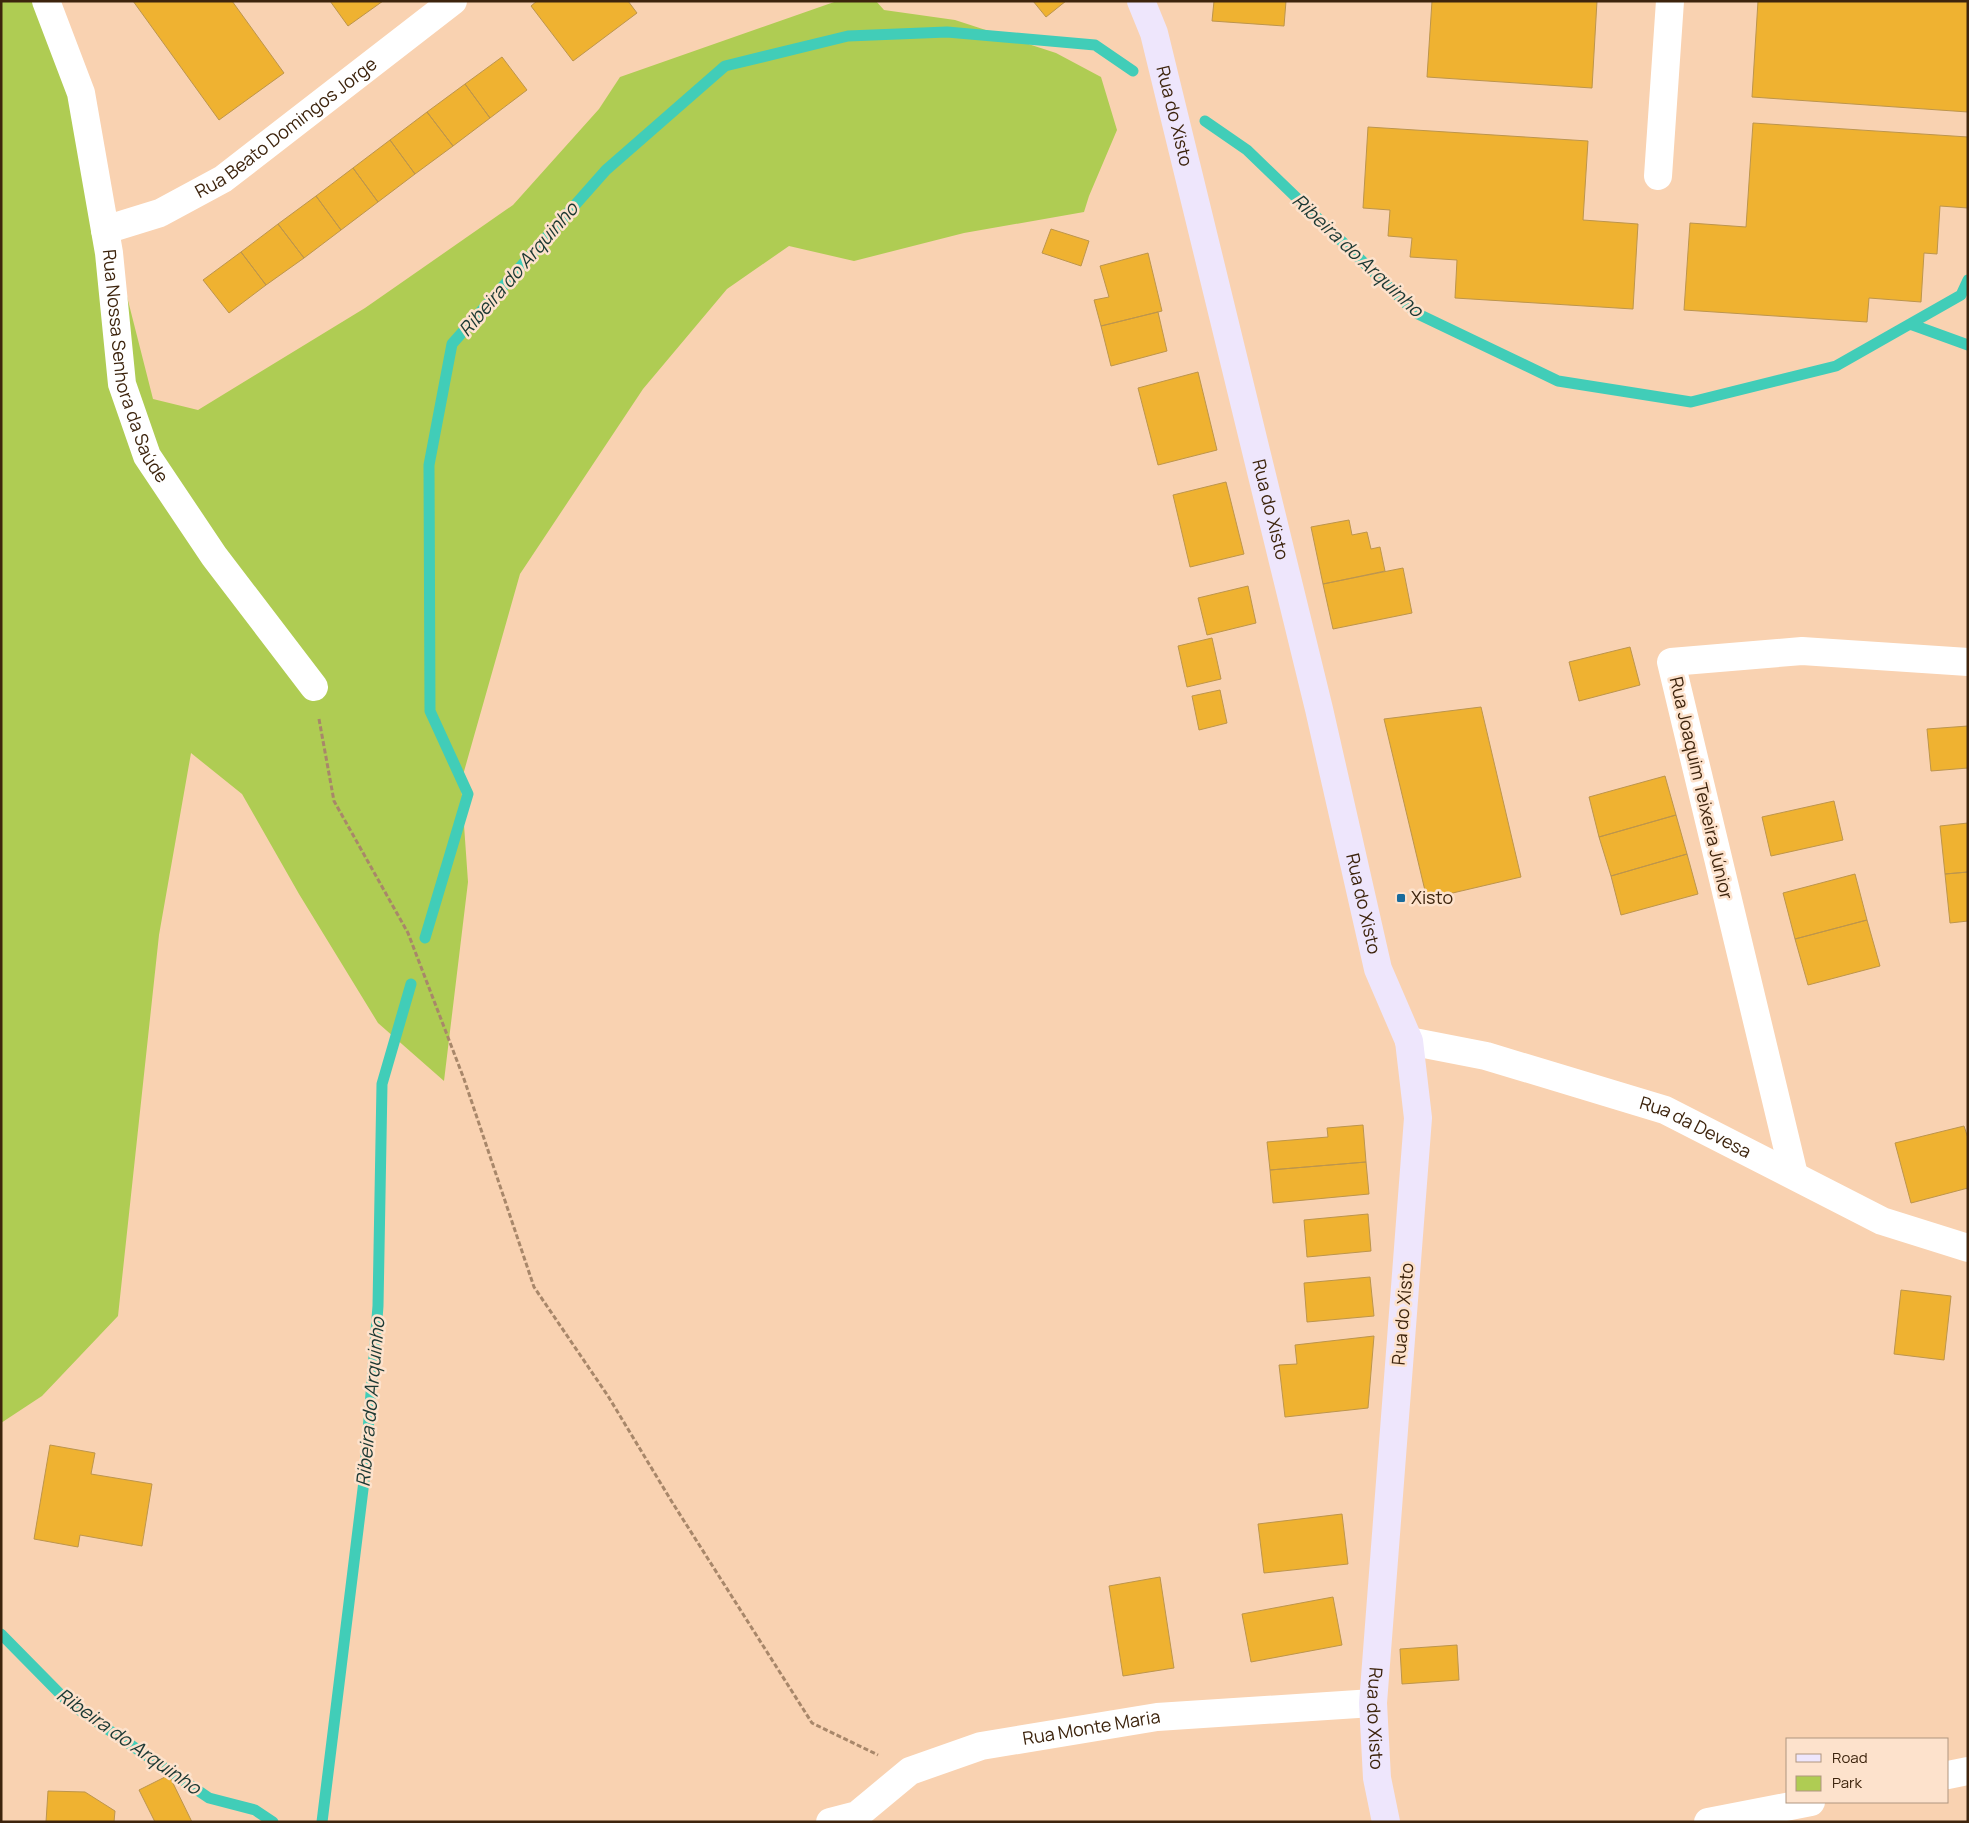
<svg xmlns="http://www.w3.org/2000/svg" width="1969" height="1823" viewBox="0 0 1969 1823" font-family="Manrope,sans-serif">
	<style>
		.green { fill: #afcc53 }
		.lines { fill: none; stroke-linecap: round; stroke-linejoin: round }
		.stream { stroke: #41cdb8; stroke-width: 11 }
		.building { fill: #efb231; stroke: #bd954c }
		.path { stroke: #a8876a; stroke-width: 3; stroke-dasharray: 5 2.5; stroke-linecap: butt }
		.street { stroke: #fff; stroke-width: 28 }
		.secondary { stroke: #eee6fc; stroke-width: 28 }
		.poi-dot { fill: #196b9c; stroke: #fde2cc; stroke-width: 2 }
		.labels { text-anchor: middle; stroke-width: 5; stroke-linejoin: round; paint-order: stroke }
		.street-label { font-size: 18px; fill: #3d240d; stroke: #fde2cc }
		.poi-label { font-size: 18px; fill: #3d240d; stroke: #fde2cc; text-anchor: start }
		.water-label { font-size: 19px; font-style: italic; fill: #1b3833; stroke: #fde2cc }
	</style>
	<rect width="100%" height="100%" fill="#f9d2b1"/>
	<path class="green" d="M1,1H52L153,399L198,410L365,308L513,205L599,109L620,77L837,1H876L884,10L955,20L1056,53L1101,77L1117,130L1089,196L1084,212L964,233L854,261L789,246L727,289L643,389L520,574L461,782L468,882L444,1081L378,1023L299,894L242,794L191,753L159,935L118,1316L42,1396L1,1423Z"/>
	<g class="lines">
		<path class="stream" d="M1205,121L1247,150L1416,313L1558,381L1691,402L1836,366L1961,295L1968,280
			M1910,324L1968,345
			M425,938L468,794L430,711L429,465L452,344L606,170L725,66L848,36L947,32L1095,45L1133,71
			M1,1634L69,1703L209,1798L255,1810L273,1822
			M322,1822L364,1481L378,1306L382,1084L411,984"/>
	</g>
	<path class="building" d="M133,1H232L284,73L219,120Z
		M330,1H383L348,26Z
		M537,1H628L637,13L573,61L531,6Z
		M1033,1H1066L1046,17Z
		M1214,1H1286L1284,26L1212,21Z
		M1432,1H1597L1592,88L1427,77Z
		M1758,1H1968V112L1752,97Z
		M502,57L527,90L490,118L465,84Z
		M465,84L490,118L453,146L427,112Z
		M427,112L453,146L415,174L390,140Z
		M1753,123L1968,137V208L1940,206L1937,254L1924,253L1921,302L1869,298L1867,322L1684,310L1690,223L1746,227Z
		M1368,127L1588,141L1583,220L1638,224L1633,309L1455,298L1457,260L1410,257L1412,238L1388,236L1390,210L1363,208Z
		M390,140L415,174L378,202L353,168Z
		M353,168L378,202L341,230L316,196Z
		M316,196L341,230L304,258L278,224Z
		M278,224L304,258L266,285L241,252Z
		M1051,229L1089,241L1081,266L1042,253Z
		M241,252L266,285L229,313L203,280Z
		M1148,253L1162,311L1101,326L1094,300L1109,297L1100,266Z
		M1158,312L1167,351L1111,366L1101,326Z
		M1198,372L1217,450L1158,465L1138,388Z
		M1226,482L1244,554L1190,567L1173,495Z
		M1349,520L1352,535L1367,532L1371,549L1380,547L1385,571L1323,584L1311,527Z
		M1403,568L1412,613L1333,629L1323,584Z
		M1248,586L1256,623L1207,635L1198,598Z
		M1212,638L1221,679L1187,687L1178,646Z
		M1630,647L1640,685L1579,701L1569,662Z
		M1220,690L1227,723L1199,730L1192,696Z
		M1481,707L1521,877L1427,899L1384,719Z
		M1968,726V768L1931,771L1927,729Z
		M1665,776L1676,815L1599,837L1589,797Z
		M1834,801L1843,840L1771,856L1762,817Z
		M1676,815L1687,854L1611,876L1599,837Z
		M1968,823V872L1945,874L1940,826Z
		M1687,854L1698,894L1621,915L1611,876Z
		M1968,872V921L1950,923L1945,874Z
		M1855,874L1867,920L1795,939L1783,893Z
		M1867,920L1880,966L1808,985L1795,939Z
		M1363,1125L1366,1162L1270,1170L1267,1142L1328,1137L1327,1128Z
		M1964,1126L1968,1138V1188L1911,1203L1895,1143Z
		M1366,1162L1369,1194L1273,1203L1270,1170Z
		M1368,1214L1371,1251L1307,1257L1304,1220Z
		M1370,1277L1374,1316L1307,1322L1304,1283Z
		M1901,1290L1951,1296L1944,1360L1894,1354Z
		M1374,1336L1368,1408L1285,1417L1279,1365L1297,1364L1295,1345Z
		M50,1445L95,1453L91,1474L152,1484L142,1546L80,1535L78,1547L34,1539Z
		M1342,1514L1348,1564L1264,1573L1258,1524Z
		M1160,1577L1174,1668L1123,1676L1109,1586Z
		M1333,1597L1342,1645L1251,1662L1242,1614Z
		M1457,1645L1459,1680L1402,1684L1400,1649Z
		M169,1775L192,1822H155L139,1790Z
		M48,1791L85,1792L115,1811L114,1822H46Z"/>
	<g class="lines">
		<path class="path" d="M319,719L334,801L408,933L464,1079L534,1287L608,1396L672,1502L812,1723L878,1755"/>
		<g class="street">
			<path id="s1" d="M46,1L81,93L109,253L122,384L147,456L214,556L314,687"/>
			<path d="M1658,176L1670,1"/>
			<path id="s2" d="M105,230L160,213L223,179L453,1"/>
			<path id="s3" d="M1409,1041L1486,1056L1665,1110L1882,1221L1968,1248"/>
			<path d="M1794,1175L1671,662L1802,651L1968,662"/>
			<path d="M1948,1775L1968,1771"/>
			<path id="s4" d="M830,1822L857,1815L910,1771L981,1746L1157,1717L1373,1703"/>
			<path d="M1708,1822L1811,1802"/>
		</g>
		<path class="secondary" id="s5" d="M1141,1L1154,33L1319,709L1378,969L1409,1041L1418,1118L1373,1703L1377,1778L1386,1822"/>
	</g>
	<rect class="poi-dot" x="1396" y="893" width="10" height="10" rx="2.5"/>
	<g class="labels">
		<g class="street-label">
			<text dy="6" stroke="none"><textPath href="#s5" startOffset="120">Rua do Xisto</textPath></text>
			<text dy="6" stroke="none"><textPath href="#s2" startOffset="210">Rua Beato Domingos Jorge</textPath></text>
			<text dy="6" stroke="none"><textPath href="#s1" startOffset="378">Rua Nossa Senhora da Saúde</textPath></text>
			<text dy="6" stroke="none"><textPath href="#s5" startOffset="525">Rua do Xisto</textPath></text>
			<text transform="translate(1701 788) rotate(77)" y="6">Rua Joaquim Teixeira Júnior</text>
			<text dy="6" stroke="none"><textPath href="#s5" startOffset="930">Rua do Xisto</textPath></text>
			<text dy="6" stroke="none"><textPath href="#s3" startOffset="300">Rua da Devesa</textPath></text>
			<text transform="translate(1403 1314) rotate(-85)" y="6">Rua do Xisto</text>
			<text dy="6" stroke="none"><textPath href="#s5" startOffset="1755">Rua do Xisto</textPath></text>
			<text dy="6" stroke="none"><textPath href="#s4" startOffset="284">Rua Monte Maria</textPath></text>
		</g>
		<g class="poi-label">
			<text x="1411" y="904">Xisto</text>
		</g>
		<g class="water-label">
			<text transform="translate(1358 255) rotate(43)" y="7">Ribeira do Arquinho</text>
			<text transform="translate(518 269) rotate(-49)" y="7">Ribeira do Arquinho</text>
			<text transform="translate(370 1402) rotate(-85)" y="7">Ribeira do Arquinho</text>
			<text transform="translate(129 1741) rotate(35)" y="7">Ribeira do Arquinho</text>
		</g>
	</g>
	<rect width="1969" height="1823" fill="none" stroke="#3d240d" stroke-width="5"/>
	<rect x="1786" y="1738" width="162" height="65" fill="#fde2cc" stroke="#b09680"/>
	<rect x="1796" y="1754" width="25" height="8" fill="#eee6fc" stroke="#b09680"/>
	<text x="1832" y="1763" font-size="15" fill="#3d240d">Road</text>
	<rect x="1796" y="1776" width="25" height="15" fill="#afcc53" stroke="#b09680"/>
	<text x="1832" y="1788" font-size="15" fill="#3d240d">Park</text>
</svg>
